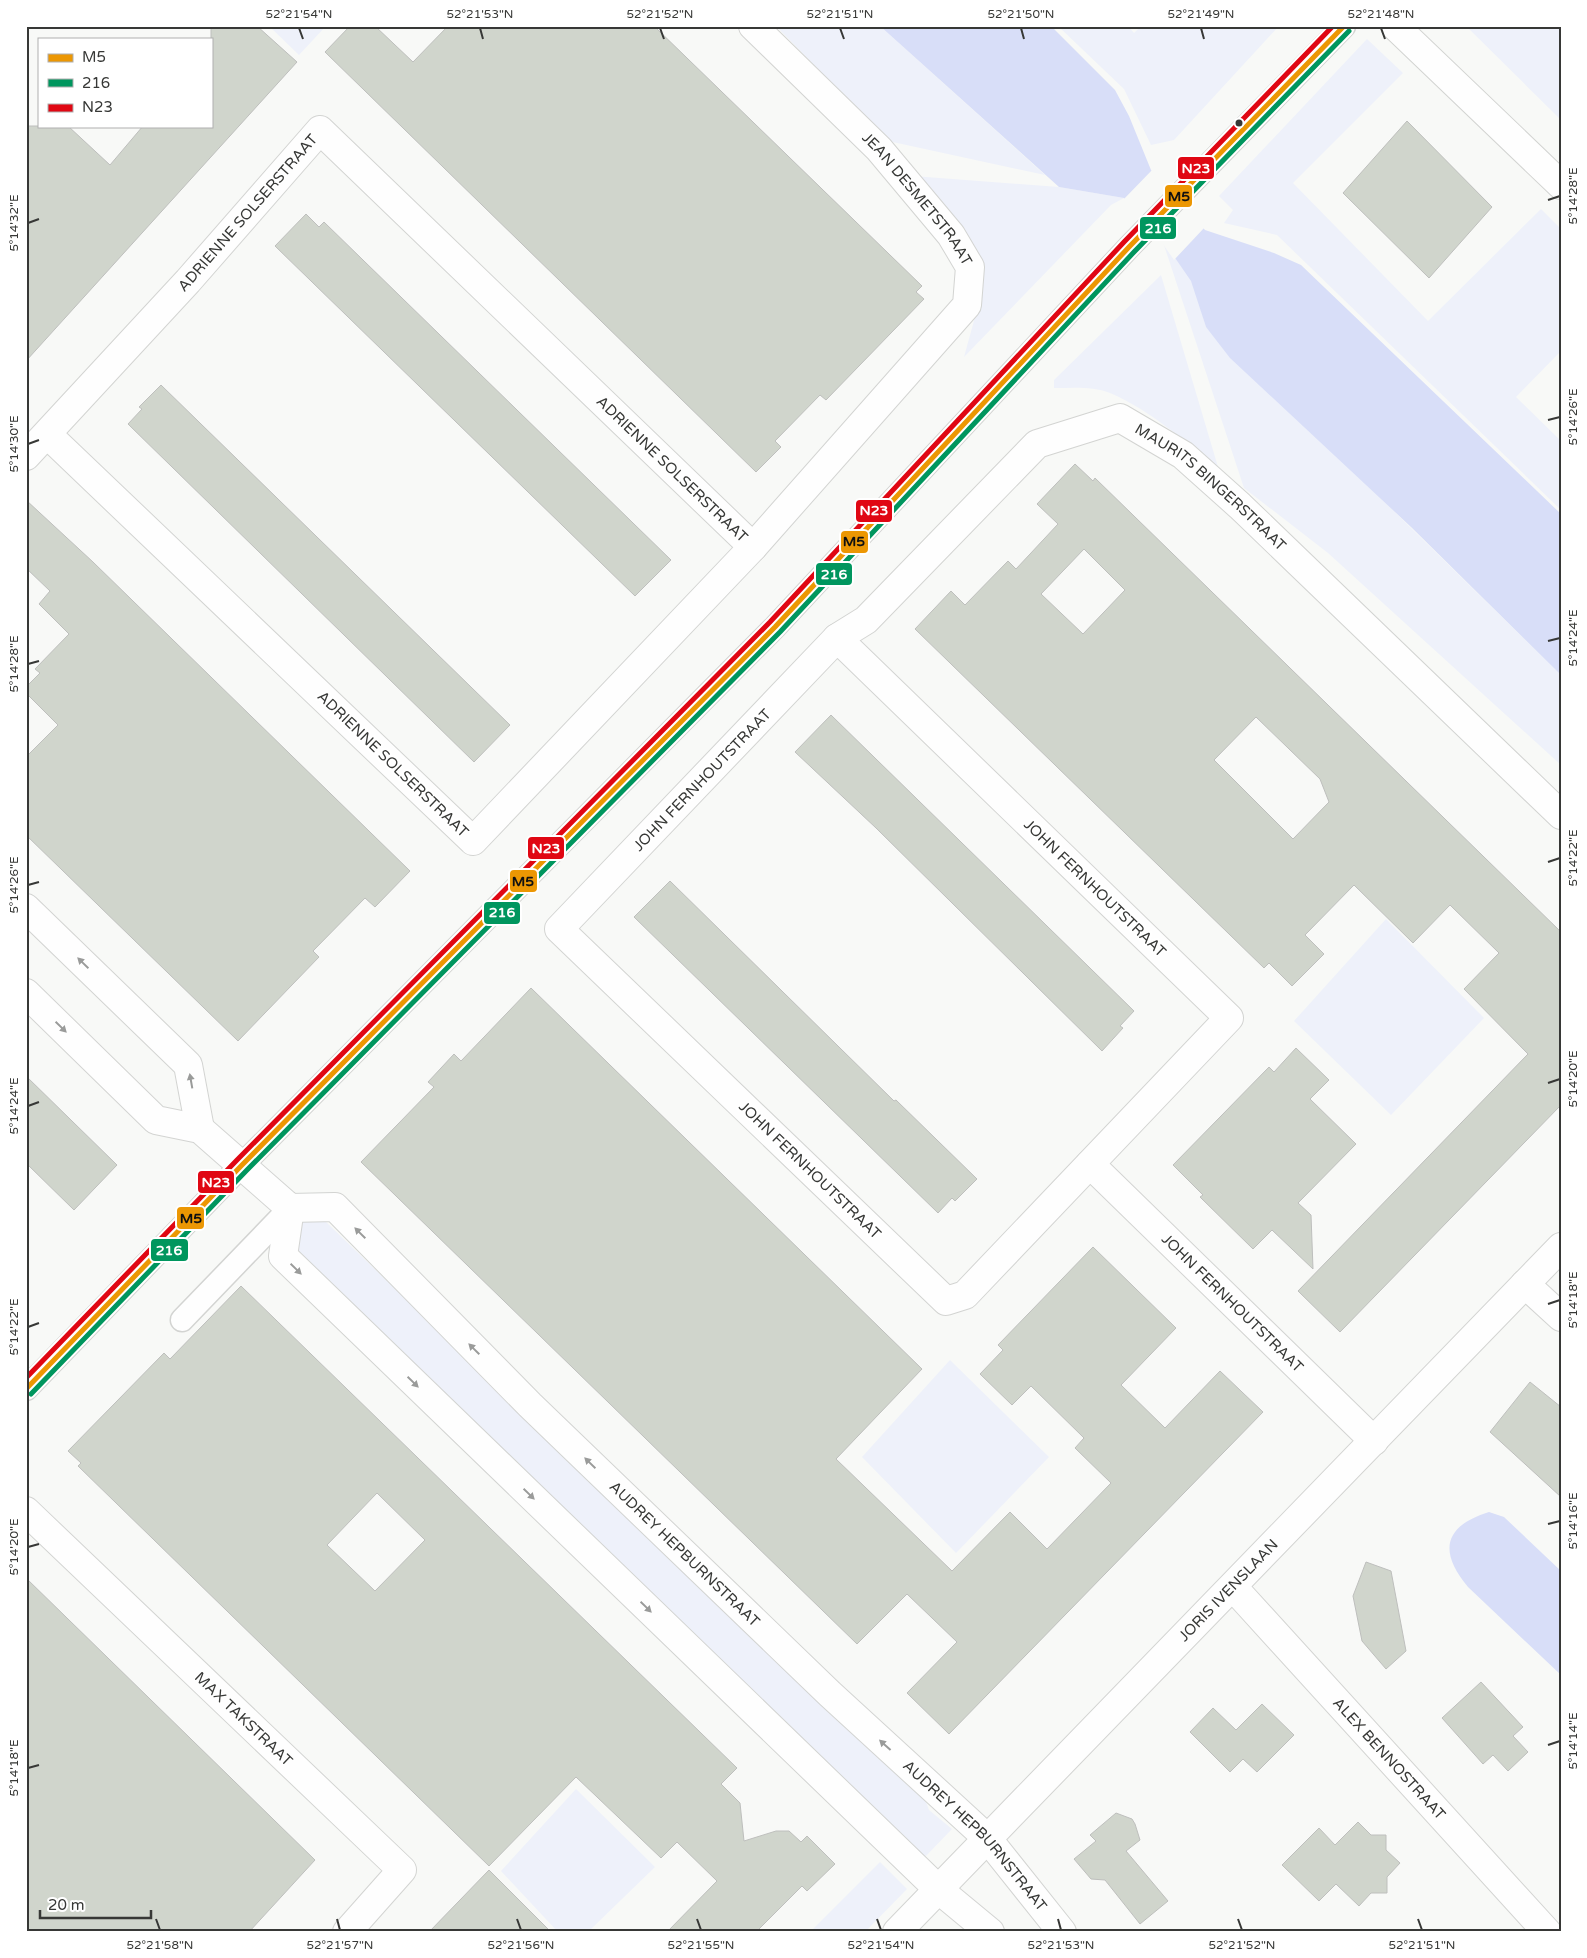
<svg xmlns="http://www.w3.org/2000/svg" width="1587" height="1958" viewBox="0 0 1587 1958" font-family="'Varela Round',sans-serif">
	<style>
		.green { fill: #eef1fa }
		.water { fill: #d8def8 }
		.pier { fill: #f8f9f7 }
		.building { fill: #d0d5cc; stroke: #bebfbd; fill-rule: evenodd }
		.lines { fill: none; stroke-linecap: round; stroke-linejoin: round }
		.service-casing { stroke: #d3d4d2; stroke-width: 25 }
		.minor-casing { stroke: #d3d4d2; stroke-width: 30 }
		.service { stroke: #fefefe; stroke-width: 22 }
		.minor { stroke: #fefefe; stroke-width: 28 }
		.bus-1-casing { stroke: #fff; stroke-width: 9 }
		.bus-2-casing { stroke: #fff; stroke-width: 9 }
		.bus-3-casing { stroke: #fff; stroke-width: 9 }
		.bus-1 { stroke: #ec9703; stroke-width: 5 }
		.bus-2 { stroke: #00965e; stroke-width: 5 }
		.bus-3 { stroke: #e00713; stroke-width: 5 }
		.oneway { fill: #9a9b9a }
		.ticks { fill: none; stroke: #373836; stroke-width: 2 }
		.bus-dot { fill: #373836; stroke: #fff; stroke-width: 2 }
		.labels { text-anchor: middle; stroke-width: 5; stroke-linejoin: round; paint-order: stroke }
		.street-label { font-size: 15px; fill: #373836; stroke: #fff }
		.line-badge { stroke: #fff; stroke-width: 2 }
		.badge-label { font-size: 14px; text-anchor: middle; font-weight: bold; fill: #fff }
		.pale-badge-label { font-size: 14px; text-anchor: middle; font-weight: bold; fill: #111 }
		.neatline { fill: none; stroke: #373836; stroke-width: 2 }
		.ticks-label { font-size: 12px; text-anchor: middle; fill: #373836 }
	</style>
	<rect width="100%" height="100%" fill="#f8f9f7"/>
	<path class="green" d="M269,26H326L299,55Z
		M776,26H880L1045,175L888,141Z
		M1058,26H1128L1134,33L1141,26H1279L1174,140L1151,145L1124,89Z
		M1466,26H1561V120Z
		M1367,39L1403,73L1293,183L1428,321L1541,209L1561,229V351L1516,397L1561,441V510L1277,235L1224,223L1233,210L1219,196Z
		M913,176L1059,187L1124,198L1111,205L964,357L983,288L974,255Z
		M1162,239L1192,281L1206,327L1561,675V765L1328,553L1244,488Z
		M1161,275L1218,467C1184,441 1150,410 1110,393C1093,386 1072,388 1054,388V380Z
		M1386,919L1484,1018L1391,1115L1294,1021Z
		M303,1219L325,1221L926,1802L929,1810L952,1829L924,1858L295,1253L292,1231Z
		M950,1360L1049,1457L956,1553L862,1457Z
		M576,1789L655,1867L588,1932H558L501,1871Z
		M880,1862L907,1889L865,1932H810Z"/>
	<path class="water" d="M880,26H1051L1115,90L1129,116L1151,170L1205,230L1274,253L1301,265L1561,514V675L1411,527L1230,358L1206,327L1191,281L1162,239L1124,198L1059,187Z
		M1489,1512L1504,1517L1561,1571V1675L1468,1587C1438,1551 1444,1526 1489,1512Z"/>
	<path class="pier" d="M1153,169L1205,227L1174,260L1160,240L1123,200Z"/>
	<path class="building" d="M211,26H257L297,62L26,361V126H68L110,165L143,126H211Z
		M350,26H375L413,62L448,26H654L922,286L916,292L924,299L826,400L820,395L775,441L781,447L756,472L325,52Z
		M1407,121L1492,207L1429,278L1343,193Z
		M306,214L319,227L324,222L671,560L635,596L275,246Z
		M161,385L510,725L474,762L128,424L142,409L139,407Z
		M1075,464L1093,481L1095,478L1561,932V1105L1340,1332L1298,1291L1528,1054L1464,989L1499,953L1450,905L1413,943L1354,885L1305,935L1324,954L1292,986L1269,963L1264,968L915,629L951,591L965,605L1008,561L1016,569L1058,524L1037,504ZM1084,549L1125,590L1083,634L1041,594ZM1256,717L1320,779L1329,802L1293,839L1214,760Z
		M26,500L93,562L410,871L375,907L365,898L313,951L319,957L238,1041L26,835V757L58,725L26,693V687L40,673L35,669L69,634L39,604L50,591L26,568Z
		M831,715L1134,1011L1120,1026L1123,1028L1102,1051L876,828L795,752Z
		M670,881L894,1101L896,1100L977,1179L955,1201L952,1198L938,1213L634,917Z
		M531,988L922,1369L836,1459L952,1571L1010,1512L1047,1549L1111,1483L1075,1448L1084,1438L1031,1386L1012,1405L980,1374L1003,1350L998,1345L1093,1247L1176,1328L1121,1385L1165,1428L1220,1371L1263,1412L949,1734L907,1693L957,1642L907,1594L857,1644L361,1162L434,1087L428,1082L454,1054L461,1061Z
		M1296,1048L1329,1080L1310,1099L1356,1144L1298,1203L1311,1215L1313,1269L1272,1230L1253,1249L1200,1197L1203,1195L1173,1165L1269,1067L1274,1072Z
		M26,1076L117,1165L74,1210L26,1163Z
		M241,1286L737,1768L721,1784L740,1803L744,1841L776,1831H789L801,1842L807,1836L835,1864L807,1891L802,1886L756,1932H667L717,1881L677,1842L661,1858L576,1777L489,1866L78,1466L81,1463L68,1451L164,1353L170,1359ZM377,1493L425,1540L375,1591L327,1545Z
		M1530,1382L1561,1407V1497L1490,1432Z
		M1366,1562L1391,1571L1406,1651L1386,1669L1362,1641L1353,1596Z
		M26,1578L315,1860L249,1932H26Z
		M1481,1682L1523,1727L1513,1736L1528,1752L1508,1771L1493,1755L1483,1764L1442,1718Z
		M1262,1704L1294,1735L1257,1772L1243,1759L1230,1772L1190,1732L1213,1708L1236,1730Z
		M1116,1813L1132,1819L1135,1824L1140,1840L1126,1851L1168,1901L1140,1924L1105,1880L1091,1879L1074,1859L1096,1841L1090,1835Z
		M1358,1822L1371,1835H1386V1850L1400,1863L1387,1877V1893H1371L1359,1906L1336,1884L1319,1901L1282,1865L1319,1828L1335,1845Z
		M489,1870L551,1932H429Z"/>
	<g class="lines">
		<g class="service-casing">
			<path id="service" d="M182,1320L290,1208
				M26,1389L242,1165L775,627L1129,247L1344,26"/>
		</g>
		<g class="minor-casing">
			<g id="minor">
				<path id="s1" d="M753,26L879,149L951,235L970,267L967,305L753,547"/>
				<path d="M1395,26L1561,185"/>
				<path id="s2" d="M26,456L188,281L320,130L753,547L473,841L47,434"/>
				<path d="M837,638L1229,1018L965,1295L946,1301L559,929Z"/>
				<path id="s3" d="M837,638L866,620L1037,444L1120,418L1183,455L1240,506L1561,815"/>
				<path d="M26,908L188,1065L200,1129"/>
				<path id="s4" d="M26,993L156,1120L200,1129L290,1208L335,1207L530,1405L830,1694L987,1838L1062,1932"/>
				<path id="s5" d="M1090,1164L1374,1441"/>
				<path d="M290,1208L283,1256L938,1889L990,1932"/>
				<path d="M1525,1284L1561,1317"/>
				<path id="s6" d="M26,1511L402,1870L347,1932"/>
				<path id="s7" d="M1233,1587L1547,1932"/>
				<path id="s8" d="M897,1932L1561,1247"/>
			</g>
		</g>
		<use href="#service" class="service"/>
		<use href="#minor" class="minor"/>
		<g class="bus-1-casing">
			<path id="bus-1" d="M26,1389L242,1165L775,627L1129,247L1344,26"/>
		</g>
		<g class="bus-2-casing">
			<path id="bus-2" d="M31,1394L247,1170L780,632L1134,252L1349,31"/>
		</g>
		<g class="bus-3-casing">
			<path id="bus-3" d="M26,1378L237,1160L770,622L1124,242L1333,26"/>
		</g>
		<use href="#bus-1" class="bus-1"/>
		<use href="#bus-2" class="bus-2"/>
		<use href="#bus-3" class="bus-3"/>
	</g>
	<defs><path id="oneway-solid" d="M-6-.8H1V-3.2L6.5 0L1 3.2V.8H-6Z" transform="scale(1.25)"/></defs>
	<g class="oneway">
		<use href="#oneway-solid" transform="translate(83 963) rotate(-136)"/>
		<use href="#oneway-solid" transform="translate(61 1027) rotate(44)"/>
		<use href="#oneway-solid" transform="translate(191 1081) rotate(-100)"/>
		<use href="#oneway-solid" transform="translate(360 1233) rotate(-135)"/>
		<use href="#oneway-solid" transform="translate(296 1269) rotate(44)"/>
		<use href="#oneway-solid" transform="translate(474 1349) rotate(-135)"/>
		<use href="#oneway-solid" transform="translate(413 1382) rotate(44)"/>
		<use href="#oneway-solid" transform="translate(590 1463) rotate(-136)"/>
		<use href="#oneway-solid" transform="translate(529 1494) rotate(44)"/>
		<use href="#oneway-solid" transform="translate(646 1607) rotate(44)"/>
		<use href="#oneway-solid" transform="translate(885 1745) rotate(-138)"/>
	</g>
	<path class="ticks" d="M299,28L303,39M480,28L483,39M660,28L664,39M840,28L844,39M1021,28L1024,39M1201,28L1204,39M1381,28L1385,39M1548,200L1560,196M28,223L39,219M1548,420L1560,417M28,444L39,440M1548,641L1560,638M28,664L39,661M1548,862L1560,858M28,885L39,882M1548,1083L1560,1079M28,1106L39,1102M1548,1304L1560,1300M28,1327L39,1323M1548,1524L1560,1521M28,1547L39,1544M1548,1745L1560,1741M28,1768L39,1765M156,1919L160,1930M337,1919L340,1930M517,1919L521,1930M697,1919L701,1930M877,1919L881,1930M1058,1919L1061,1930M1238,1919L1242,1930M1418,1919L1422,1930"/>
	<circle class="bus-dot" cx="1239" cy="123" r="4.5"/>
	<g class="labels">
		<g class="street-label">
			<text dy="5" stroke="none"><textPath href="#s1" startOffset="239">JEAN DESMETSTRAAT</textPath></text>
			<text dy="5" stroke="none"><textPath href="#s2" startOffset="329">ADRIENNE SOLSERSTRAAT</textPath></text>
			<text dy="5" stroke="none"><textPath href="#s2" startOffset="928">ADRIENNE SOLSERSTRAAT</textPath></text>
			<text dy="5" stroke="none"><textPath href="#s3" startOffset="481">MAURITS BINGERSTRAAT</textPath></text>
			<text transform="translate(393 764) rotate(44)" y="5">ADRIENNE SOLSERSTRAAT</text>
			<text transform="translate(702 780) rotate(-46)" y="5">JOHN FERNHOUTSTRAAT</text>
			<text transform="translate(1095 888) rotate(44)" y="5">JOHN FERNHOUTSTRAAT</text>
			<text transform="translate(810 1170) rotate(44)" y="5">JOHN FERNHOUTSTRAAT</text>
			<text dy="5" stroke="none"><textPath href="#s5" startOffset="199">JOHN FERNHOUTSTRAAT</textPath></text>
			<text dy="5" stroke="none"><textPath href="#s4" startOffset="884">AUDREY HEPBURNSTRAAT</textPath></text>
			<text dy="5" stroke="none"><textPath href="#s8" startOffset="476">JORIS IVENSLAAN</textPath></text>
			<text dy="5" stroke="none"><textPath href="#s6" startOffset="301">MAX TAKSTRAAT</textPath></text>
			<text dy="5" stroke="none"><textPath href="#s7" startOffset="232">ALEX BENNOSTRAAT</textPath></text>
			<text dy="5" stroke="none"><textPath href="#s4" startOffset="1289">AUDREY HEPBURNSTRAAT</textPath></text>
		</g>
	</g>
	<g class="line-badge">
		<rect x="1177" y="156" width="38" height="24" rx="5" fill="#e00713"/>
		<rect x="1164" y="184" width="29" height="24" rx="5" fill="#ec9703"/>
		<rect x="1139" y="216" width="38" height="24" rx="5" fill="#00965e"/>
		<rect x="855" y="499" width="38" height="24" rx="5" fill="#e00713"/>
		<rect x="840" y="530" width="29" height="24" rx="5" fill="#ec9703"/>
		<rect x="815" y="562" width="38" height="24" rx="5" fill="#00965e"/>
		<rect x="527" y="836" width="38" height="24" rx="5" fill="#e00713"/>
		<rect x="509" y="869" width="29" height="24" rx="5" fill="#ec9703"/>
		<rect x="483" y="901" width="38" height="24" rx="5" fill="#00965e"/>
		<rect x="197" y="1170" width="38" height="24" rx="5" fill="#e00713"/>
		<rect x="176" y="1206" width="29" height="24" rx="5" fill="#ec9703"/>
		<rect x="150" y="1238" width="39" height="24" rx="5" fill="#00965e"/>
	</g>
	<g class="badge-label">
		<text x="1196" y="173">N23</text>
		<text x="1158" y="233">216</text>
		<text x="874" y="515">N23</text>
		<text x="834" y="579">216</text>
		<text x="546" y="853">N23</text>
		<text x="502" y="917">216</text>
		<text x="216" y="1187">N23</text>
		<text x="169" y="1255">216</text>
	</g>
	<g class="pale-badge-label">
		<text x="1179" y="201">M5</text>
		<text x="854" y="546">M5</text>
		<text x="523" y="886">M5</text>
		<text x="191" y="1223">M5</text>
	</g>
	<rect width="1587" height="1958" fill="none" stroke="#ffffff" stroke-width="55"/>
	<rect x="38" y="38" width="175" height="90" fill="#ffffff" stroke="#afafaf"/>
	<rect x="48" y="54" width="25" height="8" fill="#ec9703" stroke="#afafaf"/>
	<text x="82" y="62" font-size="15" fill="#373836">M5</text>
	<rect x="48" y="79" width="25" height="8" fill="#00965e" stroke="#afafaf"/>
	<text x="82" y="88" font-size="15" fill="#373836">216</text>
	<rect x="48" y="104" width="25" height="8" fill="#e00713" stroke="#afafaf"/>
	<text x="82" y="112" font-size="15" fill="#373836">N23</text>
	<path d="M40 1910v8h111v-8" fill="none" stroke="#373836" stroke-width="2.5"/>
	<text x="48" y="1910" font-size="15" fill="#373836" stroke="#ffffff" stroke-width="4" paint-order="stroke">20 m</text>
	<rect x="28" y="28" width="1532" height="1902" class="neatline"/>
	<g class="ticks-label">
		<text x="299" y="18">52°21'54"N</text>
		<text x="480" y="18">52°21'53"N</text>
		<text x="660" y="18">52°21'52"N</text>
		<text x="840" y="18">52°21'51"N</text>
		<text x="1021" y="18">52°21'50"N</text>
		<text x="1201" y="18">52°21'49"N</text>
		<text x="1381" y="18">52°21'48"N</text>
		<text transform="translate(1573 196) rotate(-90)" y="4">5°14'28"E</text>
		<text transform="translate(14 223) rotate(-90)" y="4">5°14'32"E</text>
		<text transform="translate(1573 417) rotate(-90)" y="4">5°14'26"E</text>
		<text transform="translate(14 444) rotate(-90)" y="4">5°14'30"E</text>
		<text transform="translate(1573 638) rotate(-90)" y="4">5°14'24"E</text>
		<text transform="translate(14 664) rotate(-90)" y="4">5°14'28"E</text>
		<text transform="translate(1573 858) rotate(-90)" y="4">5°14'22"E</text>
		<text transform="translate(14 885) rotate(-90)" y="4">5°14'26"E</text>
		<text transform="translate(1573 1079) rotate(-90)" y="4">5°14'20"E</text>
		<text transform="translate(14 1106) rotate(-90)" y="4">5°14'24"E</text>
		<text transform="translate(1573 1300) rotate(-90)" y="4">5°14'18"E</text>
		<text transform="translate(14 1327) rotate(-90)" y="4">5°14'22"E</text>
		<text transform="translate(1573 1521) rotate(-90)" y="4">5°14'16"E</text>
		<text transform="translate(14 1547) rotate(-90)" y="4">5°14'20"E</text>
		<text transform="translate(1573 1741) rotate(-90)" y="4">5°14'14"E</text>
		<text transform="translate(14 1768) rotate(-90)" y="4">5°14'18"E</text>
		<text x="160" y="1949">52°21'58"N</text>
		<text x="340" y="1949">52°21'57"N</text>
		<text x="521" y="1949">52°21'56"N</text>
		<text x="701" y="1949">52°21'55"N</text>
		<text x="881" y="1949">52°21'54"N</text>
		<text x="1061" y="1949">52°21'53"N</text>
		<text x="1242" y="1949">52°21'52"N</text>
		<text x="1422" y="1949">52°21'51"N</text>
	</g>
</svg>
